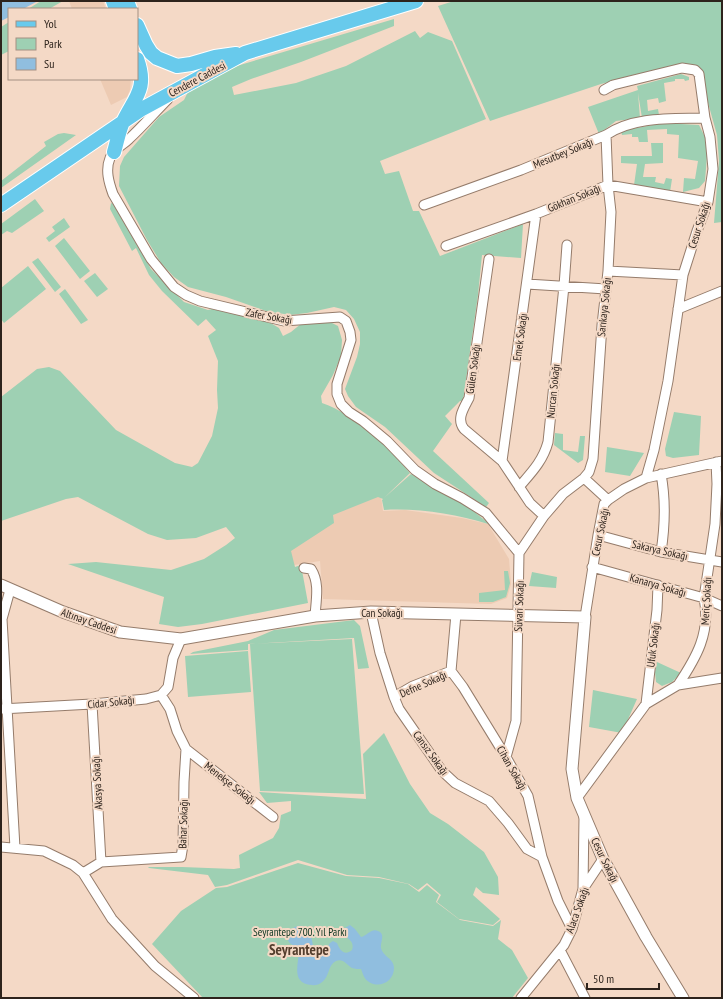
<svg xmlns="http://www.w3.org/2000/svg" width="723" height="999" viewBox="0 0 723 999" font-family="'PT Sans Narrow',sans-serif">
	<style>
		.built { fill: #edcbb3 }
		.green { fill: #9ed0b3 }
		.water { fill: #90bedf }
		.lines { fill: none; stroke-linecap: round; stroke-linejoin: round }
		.minor-casing { stroke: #957c6b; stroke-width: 11 }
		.tertiary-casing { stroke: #957c6b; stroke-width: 13 }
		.primary-casing { stroke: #fff; stroke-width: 16 }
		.minor { stroke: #fff; stroke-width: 9 }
		.tertiary { stroke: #fff; stroke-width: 11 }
		.primary { stroke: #68caec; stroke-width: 14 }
		.labels { text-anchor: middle; stroke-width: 4; stroke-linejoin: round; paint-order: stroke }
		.street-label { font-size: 11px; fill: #2d231c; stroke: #f4d9c6 }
		.park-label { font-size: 11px; fill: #0a3420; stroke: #f4d9c6 }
		.district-label { font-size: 15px; font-weight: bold; fill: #533d2d; stroke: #f4d9c6 }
	</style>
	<rect width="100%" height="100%" fill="#f4d9c6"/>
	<path class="built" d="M69,1H103L106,9H72Z
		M100,79H131L130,90L127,97L111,105Z
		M380,489L383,511L405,510L462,518L488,524L509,559L511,584L507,598L491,604L323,599L320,561L294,565L288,548L342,504Z"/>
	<path class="green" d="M41,1H63L49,9H28Z
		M454,1H722V222L714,223L719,161L717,135L698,67L684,63L601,84L490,121L438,6Z
		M394,19V26L301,62L251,79L232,87L234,95L296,83L346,66L415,31L420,38L428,32L452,41L486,119L380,161L385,174L399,171L413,211H419L440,256L523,224L521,258L482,255L478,295L463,401H460L445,416L452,424L433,451L489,503L486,507L434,473L385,427L356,407L348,396L345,389L357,357L360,344V332L354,319L346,310L334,307L307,313L290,315L266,311L226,297L188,287L174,277L161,263L147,240L119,186L120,166L124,157L159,117L184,100L188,92L220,71Z
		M9,22V51L1,55V27Z
		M681,74L689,77V80L685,81L684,79H675V81L664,83L666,101L659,103L658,98L647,100L648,111L658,109L659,115L642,118L638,93L640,118L616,121L599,134L588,107L638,90L637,86Z
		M663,123L699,125L708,143L705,181L699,188L683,192L684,178L695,179L698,161L678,158L679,135L667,134V129L647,130L648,142H639L638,137H632V134L622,135L621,131Z
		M64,133L76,135L1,188V181L46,146L44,142L58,134Z
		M651,143H663V163L645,164L643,177H656L655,182L664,184L666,178L672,179L670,192L634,185L637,164L621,163V156H652Z
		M35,199L44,211L12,233L7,231L1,235V224Z
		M111,203L113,204L151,269L184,302L208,310L212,309L269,322L279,328L283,336L291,332L302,323L330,322L338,326L342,340L341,356L333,375L321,396L322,403C358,416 386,445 410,473L384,498L411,474L426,483L467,506L487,522L488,524C455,514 419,508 384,510L382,500L383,499L378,497L333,515L334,523L291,551L295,567L301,565L308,603L202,624L178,627L159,624L164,597L68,564L96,562L171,570L204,559L226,545L235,538L226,527L196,538L167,540L148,534L78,497L66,499L1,521V397L37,369L49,367L60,371L116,430L175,463L192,467L198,463L212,436L218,408L217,390L218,361L208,336L216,330L206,319L198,326L162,291L149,275L136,248L132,251L110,209Z
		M64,218L70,227L49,242L46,238L55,231L52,227Z
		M64,238L90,271L80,279L55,246Z
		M38,258L61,287L55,292L32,262Z
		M28,266L46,289L4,323L1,319V288Z
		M95,273L108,289L97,297L84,281Z
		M65,289L88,320L81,324L59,294Z
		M674,412L701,416L699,455L673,458L666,456L665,449Z
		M555,433L563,434V450L578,452L580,436H585L583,460L578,463L554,445Z
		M607,447L644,453L630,476L605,472Z
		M504,571H508L510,583L506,597L493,602H479V593L505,590Z
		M532,572L557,577L556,588L529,586Z
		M354,620L360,626L369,668L358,669L354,638L248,644V650L190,654L193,652L248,641L274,630Z
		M352,639L364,794L260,791L250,644Z
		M248,651L251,692L188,697L185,656Z
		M657,662L681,673L672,682L662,686L656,682L655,672Z
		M593,690L637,699L622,733L589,727Z
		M384,733L410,784L430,813L448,824L484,852L498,877L499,895L483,893L476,887L473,895L500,919L493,925L459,919L437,902L441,895L427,883L418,890L409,884L379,877L347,875L298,860L227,885L215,887L208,875L149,868L148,867H182L234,869L240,868L239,855L273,838L279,828L281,815L291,811V801L267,803L259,792L366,799L363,754Z
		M298,863L346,876L379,878L408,884L419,892L427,885L439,895L436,902L460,920L493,926L501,920L498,939L512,950L528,978L512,998H203L152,944L181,911L216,888L227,887Z"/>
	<path class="water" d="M1,1H38L23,9H9V17L1,21Z
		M350,925L355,929L361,937C367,936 371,928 378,931C386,934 380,942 381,948C383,957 394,958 394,968C394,981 380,989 369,982C364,979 363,974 361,969C358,969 355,969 352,968C347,965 343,958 336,961C329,964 329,974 325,979C322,983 317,986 312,985C290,984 299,963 299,950C297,945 290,946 288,940C286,929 300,921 307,929C313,937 312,945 315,953L319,957L323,955L330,943L333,941L337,943C340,951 345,956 352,950C356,938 341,939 345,928Z"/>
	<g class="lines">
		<g class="minor-casing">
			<path id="minor" d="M604,90L613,85L682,68L695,70L699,74L705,118L710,137L713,169L708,202L697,231L683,275L668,381L654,450L646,478
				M168,99C155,112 143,126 129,139C123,145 113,149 110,158C105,170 109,183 113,194L151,259L174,287L186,295L200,301L284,321L340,317L346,321L350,332L351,340L337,384V394L341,404L349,412L363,421L387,441L415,470L435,484L462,498L486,513L519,553
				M424,205L521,170L606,135C634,116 672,119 705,118
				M446,246L536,214L608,185L708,202
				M489,259L469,398C464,408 456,419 464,429L502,461L530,503L544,516
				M608,271L683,275
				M527,284L606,289
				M678,309L722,291
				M502,461L536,214
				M584,478L608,500
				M519,487C531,473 543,461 548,442L564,286L567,245
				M598,535L661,552L722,562
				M661,552C665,526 666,501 661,474
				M592,567L704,598L722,606
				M304,568L311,569C320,583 316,600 315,616
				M10,590L2,619L15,848
				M371,612L380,653L394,697L399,709L442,771L455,783L489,801L508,823L527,849L542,857
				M456,614L451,671L463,687L506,757L528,796L542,857L558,901L572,929
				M585,617L598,535L604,504L608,500L624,489L646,478L722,461
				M678,685C696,658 711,633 704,598L715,524L717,484L716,462
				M394,697L413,686L451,671
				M92,704L101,862
				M646,704L657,610L658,585
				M1,709L92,704L146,699L161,695L168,687L173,658L181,639
				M186,749L273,817
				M506,757L516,721L519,553L544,516L563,494L584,478L589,472L593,459L602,325L608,271L611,212L608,185L606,135
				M577,798L646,704L678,685L722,678
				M1,847L44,851L73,865L83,873L112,919L155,966L194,998
				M83,873L101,862L181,857L183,845L184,782L186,749L177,731L170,709L161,695
				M583,888L584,817
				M560,950L585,998
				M521,998L564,945L572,929L583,889L603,859"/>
		</g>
		<g class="tertiary-casing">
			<path id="tertiary" d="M1,585L63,612L120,632L181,639L315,616L371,612L585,617L572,769L577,798L603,859L646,937L683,998"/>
		</g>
		<g class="primary-casing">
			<path id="primary" d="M113,1L116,9
				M127,1L130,9
				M137,25L146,45L151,53L157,58L177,66L191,64L215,57L236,54
				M114,152C117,142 119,131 123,122C135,97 148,89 137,59
				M1,205L142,109L245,53L416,1"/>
		</g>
		<use href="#minor" class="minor"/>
		<use href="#tertiary" class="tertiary"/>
		<use href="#primary" class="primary"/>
	</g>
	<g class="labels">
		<g class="street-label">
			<text transform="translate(197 79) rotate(-28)" y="4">Cendere Caddesi</text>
			<text transform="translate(563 153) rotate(-22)" y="4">Mesutbey Sokağı</text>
			<text transform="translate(574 198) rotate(-22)" y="4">Gökhan Sokağı</text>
			<text transform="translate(699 225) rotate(-72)" y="4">Cesur Sokağı</text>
			<text transform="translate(604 307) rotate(-84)" y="4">Sarıkaya Sokağı</text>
			<text transform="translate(269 316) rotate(10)" y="4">Zafer Sokağı</text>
			<text transform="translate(520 337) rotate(-82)" y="4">Emek Sokağı</text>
			<text transform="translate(473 369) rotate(-82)" y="4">Gülen Sokağı</text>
			<text transform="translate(553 391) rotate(-84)" y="4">Nurcan Sokağı</text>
			<text transform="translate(600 532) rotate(-78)" y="4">Cesur Sokağı</text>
			<text transform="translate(660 550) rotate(13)" y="4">Sakarya Sokağı</text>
			<text transform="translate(658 585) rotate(16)" y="4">Kanarya Sokağı</text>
			<text transform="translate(706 601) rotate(-87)" y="4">Meriç Sokağı</text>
			<text transform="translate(519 606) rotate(-88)" y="4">Süvari Sokağı</text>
			<text x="382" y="617">Can Sokağı</text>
			<text transform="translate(89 621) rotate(19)" y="4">Altınay Caddesi</text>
			<text transform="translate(653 645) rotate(-83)" y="4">Ufuk Sokağı</text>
			<text transform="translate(423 684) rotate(-24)" y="4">Defne Sokağı</text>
			<text transform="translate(111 702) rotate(-6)" y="4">Cidar Sokağı</text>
			<text transform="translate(431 753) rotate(54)" y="4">Cansız Sokağı</text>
			<text transform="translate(512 768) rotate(60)" y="4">Cihan Sokağı</text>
			<text transform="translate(97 783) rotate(-93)" y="4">Akasya Sokağı</text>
			<text transform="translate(230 783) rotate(38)" y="4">Menekşe Sokağı</text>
			<text transform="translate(183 824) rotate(-88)" y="4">Bahar Sokağı</text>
			<text transform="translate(605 860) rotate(64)" y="4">Cesur Sokağı</text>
			<text transform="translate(577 910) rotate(-70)" y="4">Alaca Sokağı</text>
		</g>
		<g class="park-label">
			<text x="300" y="936">Seyrantepe 700. Yıl Parkı</text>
		</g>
		<g class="district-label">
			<text x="299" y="955">Seyrantepe</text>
		</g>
	</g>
	<rect width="723" height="999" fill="none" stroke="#2d231c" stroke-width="4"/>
	<rect x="8" y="8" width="130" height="72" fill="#f4d9c6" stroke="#a49082"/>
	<rect x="16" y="21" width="20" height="6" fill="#68caec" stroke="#a49082"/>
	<text x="44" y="28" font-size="12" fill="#2d231c">Yol</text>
	<rect x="16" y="38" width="20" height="12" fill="#9ed0b3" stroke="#a49082"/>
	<text x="44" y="48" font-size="12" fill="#2d231c">Park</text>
	<rect x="16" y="58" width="20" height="12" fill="#90bedf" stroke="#a49082"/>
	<text x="44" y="68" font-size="12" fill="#2d231c">Su</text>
	<path d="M587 983v6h72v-6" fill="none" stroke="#2d231c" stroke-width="2"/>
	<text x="593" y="983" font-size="12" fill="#2d231c" stroke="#f4d9c6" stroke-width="3" paint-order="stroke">50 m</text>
</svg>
